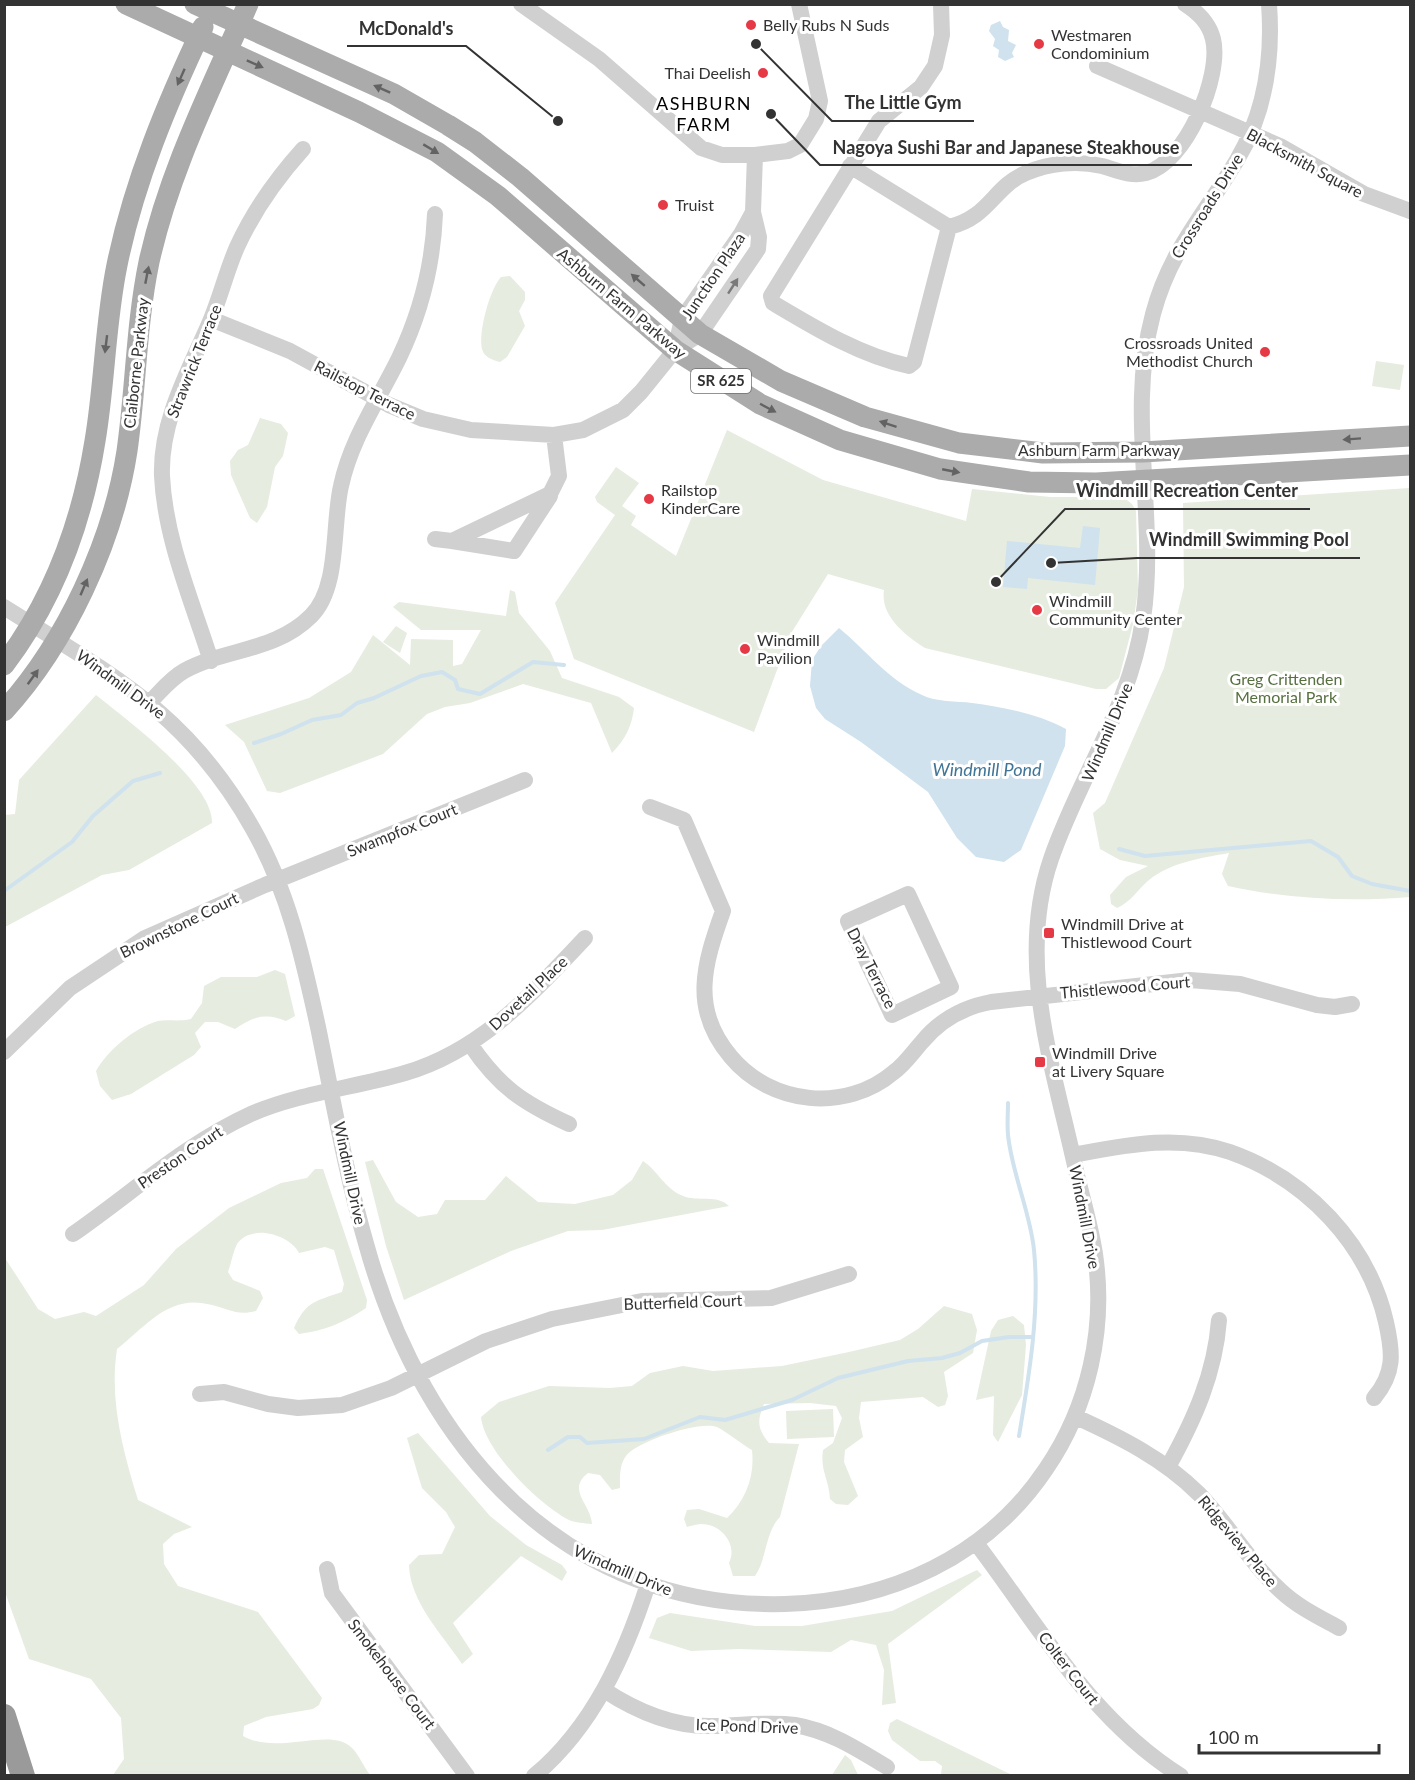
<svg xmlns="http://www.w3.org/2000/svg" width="1415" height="1780" viewBox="0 0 1415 1780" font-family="Lato,sans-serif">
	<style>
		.green { fill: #e6ecdf }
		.water { fill: #cfe2ee }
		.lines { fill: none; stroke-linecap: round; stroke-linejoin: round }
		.stream { stroke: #cfe2ee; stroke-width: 4 }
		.minor { stroke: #d0d0d0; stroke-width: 16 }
		.major { stroke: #ababab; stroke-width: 21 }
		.highway { stroke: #9a9a9a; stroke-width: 24 }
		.oneway { fill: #636363 }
		.oneway2 { fill: #7a7a7a }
		.poi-dot { fill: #e63946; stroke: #fff; stroke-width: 2 }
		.labels { text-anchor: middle; stroke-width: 6; stroke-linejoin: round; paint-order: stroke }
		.shield { fill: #fff; stroke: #707070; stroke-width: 1.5 }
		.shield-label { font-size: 15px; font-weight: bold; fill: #333 }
		.poi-label { font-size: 16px; fill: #333; stroke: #fff; text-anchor: start }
		.street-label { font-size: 16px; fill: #333; stroke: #fff }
		.park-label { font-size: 16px; fill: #56703f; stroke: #fff }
		.neighbourhood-label { font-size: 18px; letter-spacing: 1.5px; fill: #000; stroke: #fff }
		.water-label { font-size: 18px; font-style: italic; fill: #3f7597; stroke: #fff }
		.leader { fill: none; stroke: #333; stroke-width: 2 }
		.callout-dot { fill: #333; stroke: #fff; stroke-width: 2 }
		.callout-label { font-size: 18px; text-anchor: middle; font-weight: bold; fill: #333; stroke: #fff; stroke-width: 6; stroke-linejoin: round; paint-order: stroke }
	</style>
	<rect width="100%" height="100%" fill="#fff"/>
	<path class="green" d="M510,276L525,292V300L519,311L525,326L507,357L500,362C492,360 484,357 482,349C478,332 490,289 501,277Z
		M1376,361L1404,365L1400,390L1372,386Z
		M260,418L281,424L288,433L283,456L275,467L267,507L257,523L250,518L231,475L230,461L238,450L248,445Z
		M727,430L823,480L966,521L972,489L1050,497H1123L1132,504L1136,511L1138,590L1133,624L1119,678L1106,689H1096L925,648C905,635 880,616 884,590L828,574L790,635L754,732L574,659L555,603L615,515L597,502L595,497L616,467L639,483L622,506L636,516L631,525L676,556Z
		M1410,488V897C1351,902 1286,899 1228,886L1222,874L1229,853C1202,858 1171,862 1149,880C1138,889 1131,902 1117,908L1111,904L1110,895L1126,877L1148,866L1120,860L1100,849L1093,813L1105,803L1164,668L1184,587L1183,503Z
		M510,590L515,592L519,613L550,651L562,678L619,697L634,708C632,726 625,740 612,753L591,703L523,684L470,703L445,707L427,714L383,754L280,793L267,791L244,742L225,725L309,698L351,672L373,635L410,665L411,639L453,640V666L462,664L481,630H421L393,607L399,602L506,616Z
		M396,626L407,633L400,653L383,642Z
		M96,695C126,719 214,784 212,823L129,870L102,875L5,927V815L15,814L19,780Z
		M275,970L285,974L295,1016L286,1021C265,1013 254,1016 235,1029L218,1022H205L195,1033L201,1047L194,1055L131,1094L112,1100L100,1086L96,1071C108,1050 134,1028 158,1021C168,1019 178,1022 191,1019L202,1003L204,986L221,977H257Z
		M373,1160L396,1202L418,1217L437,1214L445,1200H485L506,1176L538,1202L575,1204L613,1195L632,1180L643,1161C658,1171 665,1189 683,1196C697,1202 717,1194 729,1206L602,1230L568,1231L511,1251L404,1300L386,1246L365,1162Z
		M315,1169H323L367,1300L366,1308C346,1322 323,1331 299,1334L294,1328C306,1301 316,1301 342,1292L344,1284L334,1250L325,1247L299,1253C290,1235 251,1223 237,1244C233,1252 231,1264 228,1272L233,1280L260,1291L263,1298L256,1311C237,1316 229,1309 212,1305C170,1293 147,1325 117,1349C109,1400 123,1451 138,1500L192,1527L174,1534L163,1544L164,1564L178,1586L258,1612L322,1698L319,1705L313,1709L266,1717L244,1726L243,1736C278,1756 331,1726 352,1748C359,1755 364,1767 370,1775H113L124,1759L121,1718L91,1679L29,1659L5,1592V1258L38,1309L55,1319L84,1312L96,1316L144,1285L176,1249L229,1208L281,1183L307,1178Z
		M944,1306L972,1314L977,1330L973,1353L944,1372L948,1396L945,1405L938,1407L923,1397L861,1402L859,1418L863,1437L845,1450L844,1462L858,1496L848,1505L836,1504L830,1499C829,1479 820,1471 823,1450L833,1443L842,1418L836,1406L810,1403L764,1404C757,1421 757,1428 769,1443L799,1444L780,1517C765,1532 767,1559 755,1576H733L729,1563C738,1545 722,1524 701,1524C697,1524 691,1526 687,1527L684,1519L687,1510L699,1509L727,1518C746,1500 755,1476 752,1450C743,1445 724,1430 717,1427C700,1420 635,1442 626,1456C619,1465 620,1478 620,1488L612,1490L600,1475L588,1473C566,1490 591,1504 592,1524C584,1523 576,1523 569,1520C539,1505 484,1450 481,1417L499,1402L549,1386L610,1388L632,1386L650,1373L683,1366L713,1371L782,1366L849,1352L900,1340L918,1329Z
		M1013,1316L1024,1325L1026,1345L1022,1395L998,1442L993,1435L994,1396L976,1400L991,1331L998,1320Z
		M833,1409L834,1437L787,1439L786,1411Z
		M418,1433L490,1516L526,1545L562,1565L567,1572L562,1581L521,1556L453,1623L473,1654L462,1664C442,1634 410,1602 409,1565L419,1555L442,1554L455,1527L446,1512L422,1488L407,1438Z
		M977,1570L982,1575L888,1644L896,1703L882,1705L884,1670L876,1645L851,1640L831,1652L738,1649L691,1651L649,1638L657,1618L670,1613L755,1626H802L892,1611Z
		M897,1719L1012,1775H941L942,1766L935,1761H920L892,1740L888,1731L890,1723Z
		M845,1755L851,1760L858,1775H832Z"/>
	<path class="water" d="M1000,21L1003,27L1009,30L1008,41L1016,45L1012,53L1014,57L1005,61L998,57L999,50L993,46L995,39L989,31L991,25Z
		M1083,526L1100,528L1095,585L1028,578L1027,589L1003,587L1007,541L1080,548Z
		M839,628C867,651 888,680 922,695C935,702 957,701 972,703C1003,707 1038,714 1066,729L1065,746L1021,850L1004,862L976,857L957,838L928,792L861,742L825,719L816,708L810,686L812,660L821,646Z"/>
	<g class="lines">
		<path class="stream" d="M254,743L281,734L312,720L341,715L357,703L374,698L421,676L442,672L455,680L458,689L480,694L533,662L564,665
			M1119,849L1145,856L1311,841L1338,857L1352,876L1372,884L1410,891
			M4,891L72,842L93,816L133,781L160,773
			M1008,1103C1008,1113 1007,1124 1008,1135C1012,1174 1030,1211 1034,1250C1040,1312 1029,1376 1019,1436
			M548,1450L568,1437H580L587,1443L644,1439L700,1417L725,1420L792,1400L838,1378L908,1361L942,1358L960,1353L982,1341L1009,1337H1032"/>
		<path class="minor" d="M941,4L942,35L935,66L921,87L879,121L771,296L773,303C815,328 861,356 909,366L914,362L949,227C990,217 993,187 1026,173C1049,163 1077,160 1102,166C1117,170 1130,177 1146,173C1186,163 1222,76 1213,39C1209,23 1199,13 1185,4
			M1097,66L1280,146L1364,194L1410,211
			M755,155L788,151L800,145L816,119L820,101L799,4
			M850,166L949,227
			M211,319L290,351L389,405L423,419L471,430L554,435L583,430L623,410L641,392L675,350L700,334L758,249L759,237L753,212L755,155H722L701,148L599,59L521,4
			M675,350L682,319L741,234L753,212
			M435,539L452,541L550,494L559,476L554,435
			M452,541L514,551L550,496
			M4,607C112,675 188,713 253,829C288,891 303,958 318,1027C333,1100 346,1175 367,1247C423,1447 565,1610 785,1604C890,1601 987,1557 1046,1469C1089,1406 1106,1328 1095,1254C1091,1227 1083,1201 1077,1175C1055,1071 1015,964 1051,859C1079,777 1131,706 1143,619C1158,518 1126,414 1153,314C1170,250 1205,214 1237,160C1265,113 1273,58 1269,4
			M211,661C192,601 165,539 162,476C160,422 188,372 209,324C220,299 226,272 237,247C254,210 276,179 303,149
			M150,702C161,691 170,679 184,671C226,648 275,652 311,616C340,588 332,524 341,486C351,439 378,401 399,358C421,312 433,266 435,214
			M650,807L684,820L723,911C704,964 690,1009 731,1057C771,1105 846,1113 894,1072C905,1064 913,1052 922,1042C940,1020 964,1007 991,1002L1190,980L1240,984L1317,1005L1335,1007L1352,1004
			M908,894L951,987L892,1015L848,921Z
			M470,1044C499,1087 523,1103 569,1124
			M4,1052L70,988L145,938L265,885L525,780
			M1073,1155C1126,1145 1177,1134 1230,1152C1306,1179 1368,1243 1386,1322C1393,1353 1395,1373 1374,1398
			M73,1234C132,1193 185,1144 251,1114C299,1093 354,1088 405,1073C481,1051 533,993 585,938
			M200,1394L224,1392L268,1404L298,1408L342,1405L391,1388L486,1341L552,1319L642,1301L771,1298L849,1274
			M1076,1417C1120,1437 1164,1459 1199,1494C1228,1524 1250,1563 1281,1591C1298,1607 1319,1617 1339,1628
			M1168,1467C1194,1420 1215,1374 1219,1320
			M976,1543C1039,1626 1090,1719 1181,1776
			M327,1569L332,1593L467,1776
			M604,1690C636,1711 673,1727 712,1726C739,1726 768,1721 795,1725C830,1731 857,1749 887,1767
			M534,1776C593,1727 625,1655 648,1584"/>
		<path class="major" d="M126,4L359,112L437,152L498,196L675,350L760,404L840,440L940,469L1029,482L1096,483L1410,465
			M195,4L394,94L448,125L475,142L520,177L700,334L781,381L865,417L959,443L1043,453L1143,452L1410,436
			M4,665C54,599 82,522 95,441C105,382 105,323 117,265C134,182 167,103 203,27
			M4,711C66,643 113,542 127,451C136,388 136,325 149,262C169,171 211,89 248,4"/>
		<path class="highway" d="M4,1716L23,1776"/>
	</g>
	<defs><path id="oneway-solid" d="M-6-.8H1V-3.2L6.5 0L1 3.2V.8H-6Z" transform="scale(1.5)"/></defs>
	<g class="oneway">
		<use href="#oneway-solid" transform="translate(255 64) rotate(24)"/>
		<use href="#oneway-solid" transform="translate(181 77) rotate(114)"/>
		<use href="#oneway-solid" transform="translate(382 89) rotate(-156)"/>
		<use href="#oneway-solid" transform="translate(431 149) rotate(31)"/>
		<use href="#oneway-solid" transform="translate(147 275) rotate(-79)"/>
		<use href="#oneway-solid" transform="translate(638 280) rotate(-139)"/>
		<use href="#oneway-solid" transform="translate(106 344) rotate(97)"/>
		<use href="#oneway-solid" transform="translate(768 408) rotate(28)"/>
		<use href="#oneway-solid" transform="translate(888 424) rotate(-162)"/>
		<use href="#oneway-solid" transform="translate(1352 439) rotate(176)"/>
		<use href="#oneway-solid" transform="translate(951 471) rotate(11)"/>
		<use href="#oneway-solid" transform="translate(84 587) rotate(-67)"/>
		<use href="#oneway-solid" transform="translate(33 677) rotate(-54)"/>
	</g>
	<use class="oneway2" href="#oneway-solid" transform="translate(733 286) rotate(-57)"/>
	<g class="poi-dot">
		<circle cx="751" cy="25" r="6"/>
		<circle cx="1039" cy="44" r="6"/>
		<circle cx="763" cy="73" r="6"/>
		<circle cx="663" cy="205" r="6"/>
		<circle cx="1265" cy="352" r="6"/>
		<circle cx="649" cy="499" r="6"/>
		<circle cx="1037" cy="610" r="6"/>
		<circle cx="745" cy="649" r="6"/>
		<rect x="1043" y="927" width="12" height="12" rx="3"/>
		<rect x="1034" y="1056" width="12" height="12" rx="3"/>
	</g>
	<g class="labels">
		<rect class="shield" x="691" y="369" width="60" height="24" rx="4.5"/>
		<g class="shield-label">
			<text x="721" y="386">SR 625</text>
		</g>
		<g class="poi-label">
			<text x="763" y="31">Belly Rubs N Suds</text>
			<text x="1051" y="41">Westmaren<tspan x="1051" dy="18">Condominium</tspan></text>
			<text x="751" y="79" text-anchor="end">Thai Deelish</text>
			<text x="675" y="211">Truist</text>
			<text x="1253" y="349" text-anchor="end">Crossroads United<tspan x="1253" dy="18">Methodist Church</tspan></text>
			<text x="661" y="496">Railstop<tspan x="661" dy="18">KinderCare</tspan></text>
			<text x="1049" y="607">Windmill<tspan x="1049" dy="18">Community Center</tspan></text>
			<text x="757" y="646">Windmill<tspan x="757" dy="18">Pavilion</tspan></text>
			<text x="1061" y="930">Windmill Drive at<tspan x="1061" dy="18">Thistlewood Court</tspan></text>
			<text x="1052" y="1059">Windmill Drive<tspan x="1052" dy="18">at Livery Square</tspan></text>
		</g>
		<g class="street-label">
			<text transform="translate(1305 163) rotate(28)" y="6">Blacksmith Square</text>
			<text transform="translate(1207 206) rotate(-58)" y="6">Crossroads Drive</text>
			<text transform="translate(713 276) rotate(-56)" y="6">Junction Plaza</text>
			<text transform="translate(622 303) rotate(40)" y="6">Ashburn Farm Parkway</text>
			<text transform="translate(194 361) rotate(-68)" y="6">Strawrick Terrace</text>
			<text transform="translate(136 363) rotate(-84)" y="6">Claiborne Parkway</text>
			<text transform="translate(365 390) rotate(27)" y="6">Railstop Terrace</text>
			<text x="1099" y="456">Ashburn Farm Parkway</text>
			<text transform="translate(121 684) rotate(36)" y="6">Windmill Drive</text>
			<text transform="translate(1107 732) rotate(-67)" y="6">Windmill Drive</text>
			<text transform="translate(402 830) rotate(-22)" y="6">Swampfox Court</text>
			<text transform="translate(179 925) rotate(-26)" y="6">Brownstone Court</text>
			<text transform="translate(872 968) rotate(63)" y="6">Dray Terrace</text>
			<text transform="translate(1125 987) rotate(-5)" y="6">Thistlewood Court</text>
			<text transform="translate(528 993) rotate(-43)" y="6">Dovetail Place</text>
			<text transform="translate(180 1157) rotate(-34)" y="6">Preston Court</text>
			<text transform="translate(350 1173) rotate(78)" y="6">Windmill Drive</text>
			<text transform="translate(1085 1217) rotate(79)" y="6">Windmill Drive</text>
			<text transform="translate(683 1302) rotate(-2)" y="6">Butterfield Court</text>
			<text transform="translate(1238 1541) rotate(50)" y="6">Ridgeview Place</text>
			<text transform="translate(623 1570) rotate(23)" y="6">Windmill Drive</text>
			<text transform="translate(1069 1668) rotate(52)" y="6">Colter Court</text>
			<text transform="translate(392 1674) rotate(53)" y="6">Smokehouse Court</text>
			<text transform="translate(747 1726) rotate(2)" y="6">Ice Pond Drive</text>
		</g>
		<g class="park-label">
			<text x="1286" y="685">Greg Crittenden<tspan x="1286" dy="18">Memorial Park</tspan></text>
		</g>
		<g class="neighbourhood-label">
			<text x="704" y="110">ASHBURN<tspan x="704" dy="21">FARM</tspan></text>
		</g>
		<g class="water-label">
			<text x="987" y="776">Windmill Pond</text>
		</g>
	</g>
	<path class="leader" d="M558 121L466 46H347M756 44L832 121H974M771 114L820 165H1192M996 582L1065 509H1310M1051 563L1137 558H1360"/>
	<g class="callout-dot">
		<circle cx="558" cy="121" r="6"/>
		<circle cx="756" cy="44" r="6"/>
		<circle cx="771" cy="114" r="6"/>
		<circle cx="996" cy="582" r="6"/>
		<circle cx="1051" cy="563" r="6"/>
	</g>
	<g class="callout-label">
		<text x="406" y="35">McDonald's</text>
		<text x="903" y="109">The Little Gym</text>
		<text x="1006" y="154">Nagoya Sushi Bar and Japanese Steakhouse</text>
		<text x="1187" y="497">Windmill Recreation Center</text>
		<text x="1249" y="546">Windmill Swimming Pool</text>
	</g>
	<rect width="1415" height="1780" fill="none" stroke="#333333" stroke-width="12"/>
	<path d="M1199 1744v9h180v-9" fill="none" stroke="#333333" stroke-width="3"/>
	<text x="1208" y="1744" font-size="18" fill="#333333" stroke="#ffffff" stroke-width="4.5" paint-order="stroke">100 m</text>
</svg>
